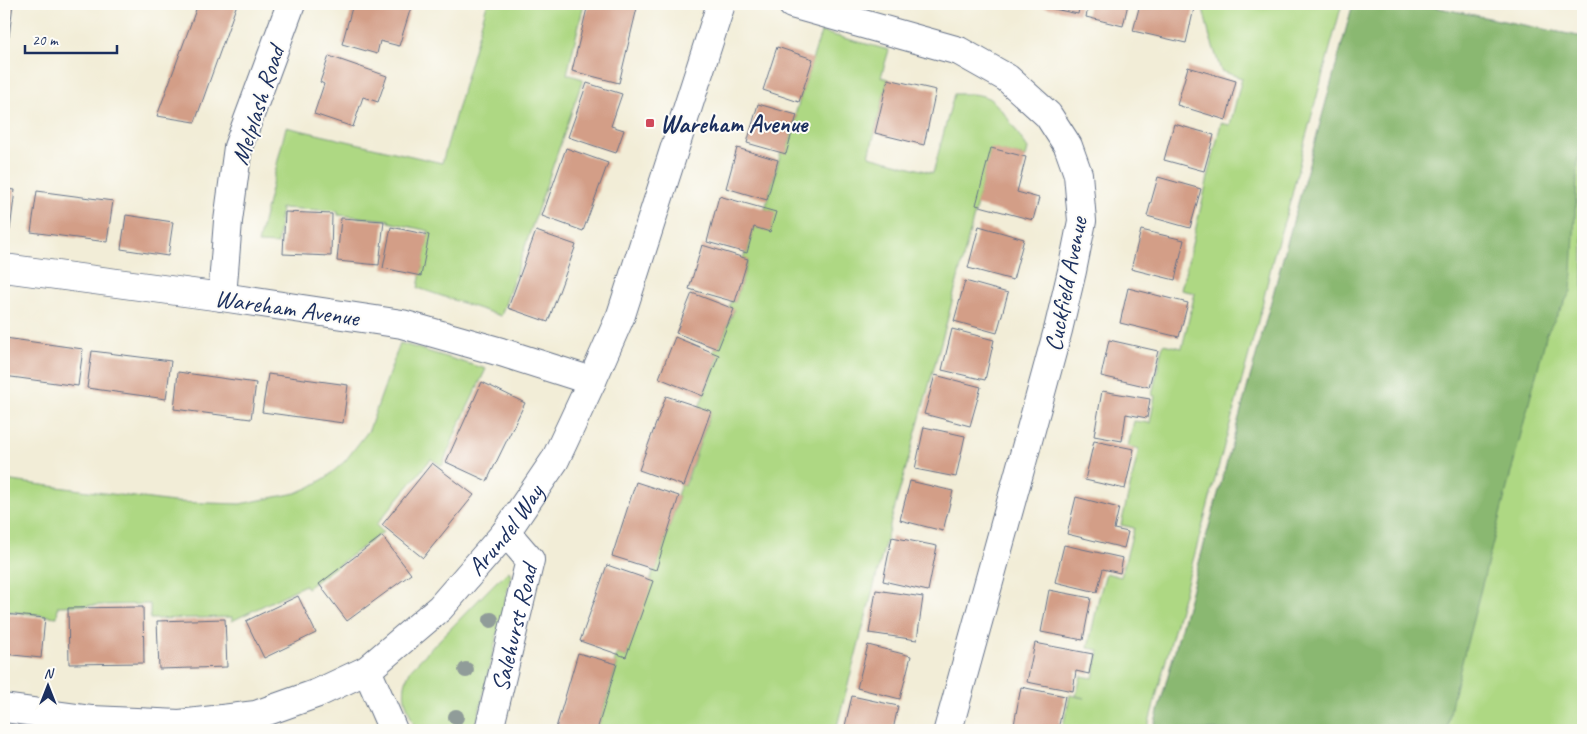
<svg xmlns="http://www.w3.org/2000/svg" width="1587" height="734" viewBox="0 0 1587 734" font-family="Caveat,sans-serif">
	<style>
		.green { fill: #aed883; stroke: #648470 }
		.forest { fill: #8ab871; stroke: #527468 }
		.building { fill: #d39e87 }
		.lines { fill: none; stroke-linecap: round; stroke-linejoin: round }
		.street-casing { stroke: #667288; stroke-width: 30 }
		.street { stroke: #fff; stroke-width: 28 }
		.tree { fill: #909c99 }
		.poi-dot { fill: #d1495b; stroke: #fdfcf7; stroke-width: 2 }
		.labels { text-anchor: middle; stroke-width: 4; stroke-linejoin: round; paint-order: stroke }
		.street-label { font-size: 25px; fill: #1b2f5e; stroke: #fdfcf7 }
		.poi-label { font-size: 25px; font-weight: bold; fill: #1b2f5e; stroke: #fdfcf7; text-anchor: start }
	</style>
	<rect width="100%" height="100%" fill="#fdfcf7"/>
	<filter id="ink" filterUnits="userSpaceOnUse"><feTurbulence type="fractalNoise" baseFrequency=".02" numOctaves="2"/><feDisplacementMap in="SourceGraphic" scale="10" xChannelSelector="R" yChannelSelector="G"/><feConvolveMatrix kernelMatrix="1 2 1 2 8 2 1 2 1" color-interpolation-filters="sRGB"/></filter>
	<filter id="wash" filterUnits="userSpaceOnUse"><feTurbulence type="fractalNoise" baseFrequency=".0096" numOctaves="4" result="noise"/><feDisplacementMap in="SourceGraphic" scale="20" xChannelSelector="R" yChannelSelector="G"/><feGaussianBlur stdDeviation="1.12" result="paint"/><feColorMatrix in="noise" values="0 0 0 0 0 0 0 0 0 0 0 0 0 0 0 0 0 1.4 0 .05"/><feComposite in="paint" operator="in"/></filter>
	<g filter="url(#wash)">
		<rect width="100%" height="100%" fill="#f2edd7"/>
		<path class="green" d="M487,4H584L567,74L583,79L501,316L418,288L429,231L389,222V220L338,215V211L281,208L278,244L258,243L286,127L442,163Z
			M1202,4H1342L1304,144L1291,199L1274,254L1261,310L1147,730H1062L1070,695L1084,698L1076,696L1081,676L1093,678L1099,650L1088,648L1099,597L1106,573L1121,577L1134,528L1121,525L1139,449L1128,446L1134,421L1150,423L1155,396L1152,395L1163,344L1182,348L1195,293L1181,290L1221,123L1230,125L1242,78L1221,71L1209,34Z
			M1353,4H1419L1583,37V730H1153Z
			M821,32L889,50L881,77L888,79L869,156L933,173L954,94C964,94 976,93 986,97C1000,102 1019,136 1028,149L1026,157L991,149L947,321L890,525L836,730H597L617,665L614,663L617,654L626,657L654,569H656L679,496L677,495L681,485L685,486L711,411L699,407L719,356L713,353L714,348L718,349L734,310L729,307L731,301L735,302L748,260L743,258L745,253H747L754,227L770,231L775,212L765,209L781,152L786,153L797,116L795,115Z
			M400,343L486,369L458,427L442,466L431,459L376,525L383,532L307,588L305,585L232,621V617L150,619V604L58,606L57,617L4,611V480L173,502L240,504L296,493L310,487L327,477L345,461L369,430Z
			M509,571L511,575L475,730H416C407,706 398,694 411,669L496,582Z"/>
		<path class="forest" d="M1353,4H1419L1583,37V139L1578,159L1571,291L1547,333L1453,697L1447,730H1153Z"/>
		<g id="blocks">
			<path class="building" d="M4,4H13L9,37H4Z
				M198,4H237L195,122L157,116Z
				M353,4H412L399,46L380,41L377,54L342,44Z
				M588,4H621L637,8L619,83L572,71Z
				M1039,4H1080L1078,14L1039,6Z
				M1089,4H1128L1123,26L1086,17Z
				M1140,4H1195L1186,43L1133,31Z
				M777,47L813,59L799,102L763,90Z
				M329,56L387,76L378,102L363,97L353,127L314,114L324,84L320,82Z
				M1188,67L1236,81L1226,120L1177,105Z
				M888,79L936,90L924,145L875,133Z
				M587,83L622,94L611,126L624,130L616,153L568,137Z
				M758,104L797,115L786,154L747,143Z
				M1174,124L1214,135L1204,171L1164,160Z
				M566,148L608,163L583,231L542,216Z
				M737,148L778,160L767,200L726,188Z
				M991,148L1026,157L1017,192L1039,198L1033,220L976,205Z
				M1158,177L1201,189L1190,228L1147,216Z
				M4,189L15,190L10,230L4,229Z
				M37,191L113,201L107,242L31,232Z
				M719,196L776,212L770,232L754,227L747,253L707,242Z
				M285,212L332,214L331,256L283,254Z
				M126,215L173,222L168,256L121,249Z
				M341,218L384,221L379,265L337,261Z
				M979,226L1024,239L1013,280L968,268Z
				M391,227L429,235L421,276L383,268Z
				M1141,230L1184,240L1175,280L1131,269Z
				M536,231L576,245L548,322L508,308Z
				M702,245L748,259L735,302L689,289Z
				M965,281L1008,293L997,333L954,321Z
				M1128,288L1188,303L1179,337L1120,323Z
				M692,293L734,309L718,349L676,333Z
				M952,329L994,340L985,380L942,370Z
				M675,337L719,355L703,396L659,378Z
				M5,338L83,349L78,386L4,376V349Z
				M1109,340L1158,351L1149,387L1101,376Z
				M92,351L171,361L166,399L87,388Z
				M178,372L256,383L251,419L174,409Z
				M268,374L348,385L343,423L262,412Z
				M935,375L981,387L970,426L924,414Z
				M482,382L525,403L487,481L446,462Z
				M1102,391L1150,399L1147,418L1126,414L1122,441L1094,436Z
				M666,396L711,411L684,486L639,470Z
				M924,427L965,436L956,477L915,469Z
				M1094,441L1134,449L1125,489L1085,480Z
				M432,463L474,495L423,558L382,525Z
				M910,481L953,491L943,531L900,520Z
				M636,482L679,496L656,570L612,556Z
				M1076,497L1119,508L1114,529L1128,532L1124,548L1067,534Z
				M382,536L411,574L347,621L319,584Z
				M892,537L937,546L928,591L883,581Z
				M1064,545L1123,558L1120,573L1103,569L1097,592L1055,582Z
				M607,565L653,581L626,657L580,641Z
				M876,590L923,597L917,640L869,633Z
				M1049,590L1091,598L1083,640L1041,632Z
				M298,596L316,633L264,658L246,621Z
				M143,607L144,663L69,664L68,608Z
				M4,614L45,618L41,658L4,654Z
				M225,619L227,667L159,669L157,621Z
				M1035,643L1093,654L1089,674L1076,671L1073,691L1027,682Z
				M868,645L911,656L900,699L857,688Z
				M578,653L617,664L597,730H563L556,728Z
				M1021,687L1065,696L1058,730H1013Z
				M852,696L898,706L893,730H844Z"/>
		</g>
	</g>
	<g filter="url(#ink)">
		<use href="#blocks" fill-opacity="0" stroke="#667288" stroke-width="1"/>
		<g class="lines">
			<g class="street-casing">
				<g id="street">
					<path d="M792,4L959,51L1007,78L1048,115L1068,146L1078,174L1082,221L1072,271L1058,330L1021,466L948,730"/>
					<path d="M4,268L222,297L402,324L501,352L592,381"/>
					<path d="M222,297L228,221L238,147L291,4"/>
					<path d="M367,670L393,730"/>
					<path id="s1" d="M4,708L92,720L180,724L256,715L318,693L367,670L440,608L506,532L555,460L592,381L621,315L721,4"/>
					<path id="s2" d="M489,730L530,560L506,532"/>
				</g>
			</g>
			<use href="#street" class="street"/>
		</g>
		<g class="tree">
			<circle cx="491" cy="620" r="8"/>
			<circle cx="466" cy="670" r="8"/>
			<circle cx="456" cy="717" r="8"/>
		</g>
	</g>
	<rect class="poi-dot" x="645" y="118" width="10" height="10" rx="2.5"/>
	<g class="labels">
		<g class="street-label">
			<text transform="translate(257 105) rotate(-72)" y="9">Melplash Road</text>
			<text transform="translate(1065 284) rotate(-79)" y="9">Cuckfield Avenue</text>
			<text transform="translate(287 307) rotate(8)" y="9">Wareham Avenue</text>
			<text dy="9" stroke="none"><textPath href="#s1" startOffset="571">Arundel Way</textPath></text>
			<text dy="9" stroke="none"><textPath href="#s2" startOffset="105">Salehurst Road</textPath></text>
		</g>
		<g class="poi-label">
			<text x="660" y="132">Wareham Avenue</text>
		</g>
	</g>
	<rect width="1587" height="734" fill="none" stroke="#fdfcf7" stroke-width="20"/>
	<g transform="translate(48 686)" stroke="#fdfcf7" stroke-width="4" paint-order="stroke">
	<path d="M0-4L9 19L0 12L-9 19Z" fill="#1b2f5e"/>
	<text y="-8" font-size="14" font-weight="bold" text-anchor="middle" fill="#1b2f5e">N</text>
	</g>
	<path d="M25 45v8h92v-8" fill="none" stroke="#1b2f5e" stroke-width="2.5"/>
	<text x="32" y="45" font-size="15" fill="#1b2f5e" stroke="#fdfcf7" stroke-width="4" paint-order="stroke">20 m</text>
</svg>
